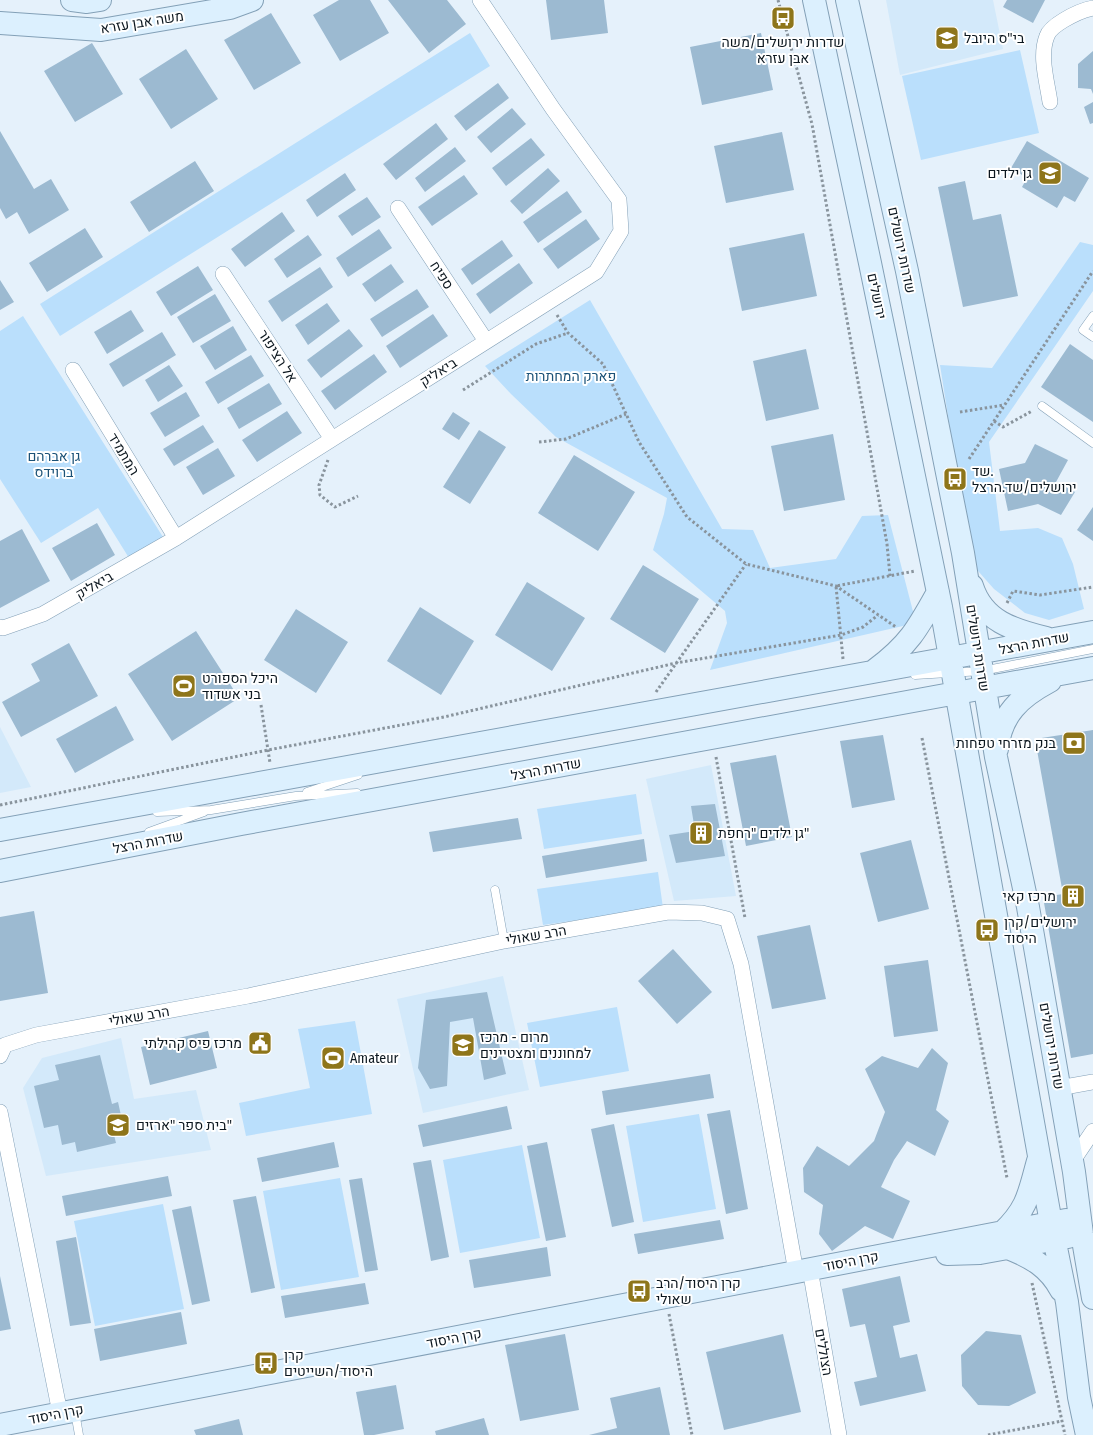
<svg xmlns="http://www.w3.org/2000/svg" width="1093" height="1435" viewBox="0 0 1093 1435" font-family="'Fira Sans Condensed',Heebo,sans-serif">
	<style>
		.built { fill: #d3e9fa }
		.green { fill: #badffc }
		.building { fill: #9cbad1 }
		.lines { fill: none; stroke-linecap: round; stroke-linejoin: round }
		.lane-casing { stroke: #83a0b7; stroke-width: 9 }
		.street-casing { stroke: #83a0b7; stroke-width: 16 }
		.secondary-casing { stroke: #83a0b7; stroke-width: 24 }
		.path { stroke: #89949d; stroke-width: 3; stroke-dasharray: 2.5 2.5; stroke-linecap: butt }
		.lane { stroke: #fff; stroke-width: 8 }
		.street { stroke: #fff; stroke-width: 15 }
		.secondary { stroke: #dcf0fe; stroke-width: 22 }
		.labels { text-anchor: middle; stroke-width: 4; stroke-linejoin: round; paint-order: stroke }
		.street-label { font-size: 14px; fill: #0c171f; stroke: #fff }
		.poi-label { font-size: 14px; fill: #0c171f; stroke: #fff; text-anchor: start }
		.park-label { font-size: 14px; fill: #1b5277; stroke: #fff }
	</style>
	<rect width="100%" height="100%" fill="#e5f1fb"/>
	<path class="built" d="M886,0H993L1003,49L900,75Z
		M0,727L31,787L0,793Z
		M711,765L736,896L674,901L646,779Z
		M503,976L529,1090L423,1113L397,999Z
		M121,1038L134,1099L196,1090L211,1150L46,1176L23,1088L42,1058Z"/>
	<path class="green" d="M470,33L490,66L60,336L40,304Z
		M1020,50L1039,133L921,160L902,76Z
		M1080,242L1093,245V291L989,442L1000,531L1038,528L1062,538L1073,564L1084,609L1049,620L1025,613L994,589L971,563L940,365L992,368Z
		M590,300L722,529L753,530L770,568L836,559L862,516L888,515L916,623L710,670L727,623L725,611L653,550L664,514L667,498L556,437L511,394L485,366Z
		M23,316L163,537L129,558L98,508L41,543L0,479V331Z
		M636,794L642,834L544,849L537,809Z
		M658,872L663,908L543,925L537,889Z
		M617,1007L629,1071L540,1087L527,1023Z
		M355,1021L372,1114L246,1136L239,1103L310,1088L298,1029Z
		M699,1114L716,1209L643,1222L626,1126Z
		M522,1145L540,1238L460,1253L443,1160Z
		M340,1178L359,1277L281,1290L263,1191Z
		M163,1204L184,1309L95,1326L74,1221Z"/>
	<path class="building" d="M339,0H370L389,33L340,61L313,15Z
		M388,0H447L466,24L429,53Z
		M546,0H604L608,33L551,40Z
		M1007,0H1045L1033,23L1003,7Z
		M271,13L301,63L254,90L224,40Z
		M761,33L773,90L702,105L690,47Z
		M92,43L123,94L75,122L44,71Z
		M186,49L218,99L171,129L139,79Z
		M1093,51V94L1091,89L1078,88V64Z
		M498,83L509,98L466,131L454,116Z
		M1093,102V123L1090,124L1084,107Z
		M512,108L526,124L491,153L477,137Z
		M436,123L448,139L396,180L383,164Z
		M0,131L34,189L51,179L69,210L29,234L17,212L6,219L0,208Z
		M782,132L794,190L726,203L714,146Z
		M531,138L545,155L506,186L492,168Z
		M1027,141L1089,178L1075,202L1064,196L1057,208L1022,187L1027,178L1011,168Z
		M455,147L466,161L425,192L415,178Z
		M195,161L214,191L149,232L130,202Z
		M548,168L560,181L522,214L510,201Z
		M345,173L356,190L317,217L306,200Z
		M464,175L478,194L432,226L418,207Z
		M965,181L973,220L1001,214L1018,296L963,307L938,187Z
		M567,191L582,212L538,243L523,222Z
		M367,197L381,217L352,236L338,216Z
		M282,212L295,231L245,267L231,249Z
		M586,219L600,239L558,269L543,249Z
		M85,228L103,257L47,292L29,263Z
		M379,229L392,248L348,277L336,258Z
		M804,233L817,296L742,311L729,248Z
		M308,235L322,255L287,278L274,259Z
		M502,240L513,256L472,285L461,269Z
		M519,263L533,283L490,314L476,294Z
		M391,264L404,282L375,302L362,284Z
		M198,266L213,290L171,316L156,292Z
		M320,267L333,287L282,322L268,301Z
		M0,280L14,302L0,310Z
		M417,289L429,307L382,337L370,319Z
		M215,294L231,321L193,343L177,317Z
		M327,303L340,321L308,345L295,325Z
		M131,310L144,331L107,354L94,332Z
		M433,314L448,336L400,368L386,346Z
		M233,326L247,350L215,370L200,346Z
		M349,329L363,346L321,378L307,360Z
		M162,332L176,355L123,387L109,364Z
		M1070,344L1093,360V422L1041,387Z
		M806,349L819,409L766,421L753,361Z
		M374,354L387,372L335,410L321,391Z
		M251,355L264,376L218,404L205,382Z
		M169,365L183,386L158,402L145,380Z
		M269,383L282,404L239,429L227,408Z
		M186,392L200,416L165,437L150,413Z
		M287,411L302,433L257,462L242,440Z
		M453,412L470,423L459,440L442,429Z
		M203,425L214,442L174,466L163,449Z
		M479,430L506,447L470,504L443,487Z
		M833,434L845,500L784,511L771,446Z
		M1035,444L1068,460L1056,482L1075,492L1061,515L1038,504L1008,511L999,469L1025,463Z
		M218,448L235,476L203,495L186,467Z
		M574,455L635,492L598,551L538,513Z
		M1093,507V541L1077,530Z
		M97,523L115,555L71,581L52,548Z
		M22,529L50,581L0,608V541Z
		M643,565L699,599L665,653L610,619Z
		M527,582L585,618L552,671L495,635Z
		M420,607L474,641L441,695L387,661Z
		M296,609L348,642L316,693L264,660Z
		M196,631L239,698L172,741L128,674Z
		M69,643L98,696L21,737L2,702L40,681L31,664Z
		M116,706L134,740L75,773L56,739Z
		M1093,730V1054L1071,1058L1043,897L1063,894L1035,739Z
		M883,735L895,800L852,808L840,741Z
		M776,755L792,837L746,846L730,763Z
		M715,804L725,856L676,863L669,835L695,831L691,806Z
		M518,818L522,839L433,852L429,832Z
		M644,839L647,861L546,878L542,856Z
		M911,840L929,909L878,922L860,853Z
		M34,911L48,993L0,1001V917Z
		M810,925L826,999L772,1009L757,936Z
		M673,949L712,992L677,1024L638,981Z
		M928,960L938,1031L894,1037L884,966Z
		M487,992L506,1074L484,1080L473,1018L450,1022L447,1086L430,1089L418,1068L426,1000Z
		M208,1031L217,1068L150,1085L141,1047Z
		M932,1048L948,1063L936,1110L949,1121L935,1156L907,1141L894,1160L881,1187L910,1201L893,1239L865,1226L832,1251L819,1234L823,1205L804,1192L803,1168L817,1146L849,1166L874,1141L885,1112L865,1069L882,1056L918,1068Z
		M100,1055L112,1104L118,1102L122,1120L111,1123L116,1143L77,1152L75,1142L62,1145L58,1125L44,1128L34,1086L59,1080L55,1065Z
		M710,1074L714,1098L606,1115L602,1091Z
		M507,1106L512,1129L423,1147L418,1125Z
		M730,1110L748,1209L726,1214L707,1114Z
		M614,1124L634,1222L612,1227L591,1129Z
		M334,1142L339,1167L262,1182L257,1158Z
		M547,1142L566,1237L546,1241L527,1146Z
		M431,1160L449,1257L431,1261L413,1163Z
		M168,1176L172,1196L66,1216L62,1196Z
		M362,1178L378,1270L365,1272L349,1180Z
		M256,1196L275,1288L251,1293L233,1200Z
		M191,1206L210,1301L192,1305L172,1210Z
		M720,1220L724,1239L638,1254L634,1234Z
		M76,1237L91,1323L70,1326L56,1241Z
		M547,1247L551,1276L474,1288L469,1260Z
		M0,1276L11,1329L0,1331Z
		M900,1276L910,1322L893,1326L900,1358L917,1354L926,1391L860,1406L854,1382L877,1377L865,1324L850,1327L842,1289Z
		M365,1283L369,1304L285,1318L281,1296Z
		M181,1312L187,1344L100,1361L94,1329Z
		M986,1331L1021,1335L1036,1393L1009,1406L978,1405L962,1386L961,1355Z
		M565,1334L579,1410L520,1421L505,1345Z
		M783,1334L801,1412L724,1430L706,1352Z
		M396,1385L404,1429L374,1435H364L356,1392Z
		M660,1387L670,1435H589L617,1428L610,1398Z
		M484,1418L489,1435H436L435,1431Z
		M239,1419L243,1435H196L194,1430Z"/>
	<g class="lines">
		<g class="lane-casing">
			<path id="lane" d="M1093,316L1083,330L1093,337
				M1042,406L1093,443
				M915,675L982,671L1093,649
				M307,792L358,775
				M157,812L211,810L296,796L357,793
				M149,832L204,812
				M495,890L504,941
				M75,1412L79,1435"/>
		</g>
		<g class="street-casing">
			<path id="street" d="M1050,102C1047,81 1039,56 1047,36C1049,30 1059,23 1064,20C1074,14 1082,10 1093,8
				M398,208L486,341
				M223,274L332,439
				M73,370L176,538
				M0,627L3,628L43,614L176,538L596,272L621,231L619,200L553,109L480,0
				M0,1056L5,1045L36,1035L248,996L504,941L668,912L702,913L727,919L741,964L796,1272
				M1059,1088L1093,1082
				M0,1112L60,1413
				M1072,1162L1093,1131
				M810,1269L839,1435"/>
		</g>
		<g class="secondary-casing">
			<path id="secondary" d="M72,0L87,2L100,0
				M814,0L870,263L941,607L1051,1223L1067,1302L1079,1397L1087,1435
				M847,0L907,271L963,553L996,757L1028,907L1074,1172L1082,1234L1093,1298
				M0,23L101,30L230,8L252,0
				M972,586C983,621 1013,630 1046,638
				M875,670C909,645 918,628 938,592
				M997,749C1001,714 1020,697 1050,681
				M0,830L1093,632
				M0,871L241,824L1093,668
				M1003,1232C1028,1208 1029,1193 1038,1161
				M1008,1248C1031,1257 1049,1267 1061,1290
				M947,1254L980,1253L1068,1237
				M0,1425L1066,1220"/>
		</g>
		<path class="path" d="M778,0L812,124L887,544L890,576
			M557,315L568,333L603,364L639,442L687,517L746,564L836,586L896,627
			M463,390L536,344L568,333
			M960,412L1004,405
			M994,421L1003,427L1032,411
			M539,442L566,439L626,414
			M969,459L1093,271
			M328,460L319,485L320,495L335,507L358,496
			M1007,603L1013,591L1040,595L1093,587
			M843,659L836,586L915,571
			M656,692L746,564
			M261,705L270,763
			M922,738L1007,1178
			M716,757L745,918
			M0,805L268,750L444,717L676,663L841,635L863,627L878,615
			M1032,1283L1065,1435
			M669,1314L692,1435
			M988,1435L1062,1421"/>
		<use href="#lane" class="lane"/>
		<use href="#street" class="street"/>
		<use href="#secondary" class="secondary"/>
	</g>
	<defs>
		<g id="bus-square" transform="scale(1.25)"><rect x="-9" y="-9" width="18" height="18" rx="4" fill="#8e751a" stroke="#fff"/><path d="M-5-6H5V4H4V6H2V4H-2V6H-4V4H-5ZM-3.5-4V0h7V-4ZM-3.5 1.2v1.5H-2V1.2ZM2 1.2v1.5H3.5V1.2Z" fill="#fff"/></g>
		<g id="school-square" transform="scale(1.25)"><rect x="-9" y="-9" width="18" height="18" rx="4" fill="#8e751a" stroke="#fff"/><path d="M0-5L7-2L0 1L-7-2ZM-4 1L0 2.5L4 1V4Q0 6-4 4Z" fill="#fff"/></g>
		<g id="stadium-square" transform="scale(1.25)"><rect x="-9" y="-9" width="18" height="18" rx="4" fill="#8e751a" stroke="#fff"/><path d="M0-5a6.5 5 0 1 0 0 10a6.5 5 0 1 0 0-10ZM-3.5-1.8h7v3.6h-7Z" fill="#fff"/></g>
		<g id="bank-square" transform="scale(1.25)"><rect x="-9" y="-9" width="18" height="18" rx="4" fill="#8e751a" stroke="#fff"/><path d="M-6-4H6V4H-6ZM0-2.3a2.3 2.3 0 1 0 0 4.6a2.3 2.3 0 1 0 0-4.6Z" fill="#fff"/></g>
		<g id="building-square" transform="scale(1.25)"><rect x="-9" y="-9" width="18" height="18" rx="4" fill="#8e751a" stroke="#fff"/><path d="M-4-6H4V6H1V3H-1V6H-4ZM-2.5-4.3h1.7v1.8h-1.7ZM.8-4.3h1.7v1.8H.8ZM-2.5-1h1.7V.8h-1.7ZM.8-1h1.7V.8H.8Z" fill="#fff"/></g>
		<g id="civic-square" transform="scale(1.25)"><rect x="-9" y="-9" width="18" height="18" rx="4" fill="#8e751a" stroke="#fff"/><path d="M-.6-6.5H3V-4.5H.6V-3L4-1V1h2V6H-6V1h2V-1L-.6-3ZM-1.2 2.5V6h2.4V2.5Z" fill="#fff"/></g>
	</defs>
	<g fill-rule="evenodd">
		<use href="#bus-square" x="783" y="18"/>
		<use href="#school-square" x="947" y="38"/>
		<use href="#school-square" x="1050" y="173"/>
		<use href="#bus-square" x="955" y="479"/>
		<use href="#stadium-square" x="184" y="686"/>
		<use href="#bank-square" x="1074" y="743"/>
		<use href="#building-square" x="701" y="833"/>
		<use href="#building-square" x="1073" y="896"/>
		<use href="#bus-square" x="987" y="930"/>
		<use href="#civic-square" x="260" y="1043"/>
		<use href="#school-square" x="463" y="1045"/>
		<use href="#stadium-square" x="333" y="1058"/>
		<use href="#school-square" x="118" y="1125"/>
		<use href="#bus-square" x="639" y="1291"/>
		<use href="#bus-square" x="266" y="1363"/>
	</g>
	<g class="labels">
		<g class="street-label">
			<text transform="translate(142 22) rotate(-9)" y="5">משה אבן עזרא</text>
			<text transform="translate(902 250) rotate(78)" y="5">שדרות ירושלים</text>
			<text transform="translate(442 275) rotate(57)" y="5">ספיח</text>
			<text transform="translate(877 296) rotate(78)" y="5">ירושלים</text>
			<text transform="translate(278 356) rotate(57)" y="5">אל הציפור</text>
			<text transform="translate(438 372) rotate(-32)" y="5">ביאליק</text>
			<text transform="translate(124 454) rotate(59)" y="5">המתמיד</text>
			<text transform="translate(94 585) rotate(-30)" y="5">ביאליק</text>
			<text transform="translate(1034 643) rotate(-11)" y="5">שדרות הרצל</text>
			<text transform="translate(978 648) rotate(81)" y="5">שדרות ירושלים</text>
			<text transform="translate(546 769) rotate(-11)" y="5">שדרות הרצל</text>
			<text transform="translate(148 842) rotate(-11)" y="5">שדרות הרצל</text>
			<text transform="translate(536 935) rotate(-10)" y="5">הרב שאולי</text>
			<text transform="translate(139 1016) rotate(-10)" y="5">הרב שאולי</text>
			<text transform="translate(1052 1046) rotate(80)" y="5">שדרות ירושלים</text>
			<text transform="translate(851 1261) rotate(-11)" y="5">קרן היסוד</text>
			<text transform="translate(454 1338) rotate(-11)" y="5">קרן היסוד</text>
			<text transform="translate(824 1352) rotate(80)" y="5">הצוללים</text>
			<text transform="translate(56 1414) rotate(-11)" y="5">קרן היסוד</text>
		</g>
		<g class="poi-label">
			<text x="964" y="43">בי"ס היובל</text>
			<text x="783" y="47" text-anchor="middle">שדרות ירושלים/משה<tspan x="783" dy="16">אבן עזרא</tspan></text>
			<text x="1032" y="178" text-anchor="end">גן ילדים</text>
			<text x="972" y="476">שד.<tspan x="972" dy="16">ירושלים/שד.הרצל</tspan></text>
			<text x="202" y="683">היכל הספורט<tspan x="202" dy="16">בני אשדוד</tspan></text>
			<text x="1056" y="748" text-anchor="end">בנק מזרחי טפחות</text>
			<text x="718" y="838">גן ילדים "רחפת"</text>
			<text x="1056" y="901" text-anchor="end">מרכז קאי</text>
			<text x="1004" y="927">ירושלים/קרן<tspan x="1004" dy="16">היסוד</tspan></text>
			<text x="480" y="1042">מרום - מרכז<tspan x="480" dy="16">למחוננים ומצטיינים</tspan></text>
			<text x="242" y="1048" text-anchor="end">מרכז פיס קהילתי</text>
			<text x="350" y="1063">Amateur</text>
			<text x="136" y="1130">בית ספר "ארזים"</text>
			<text x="656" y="1288">קרן היסוד/הרב<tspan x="656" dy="16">שאולי</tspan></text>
			<text x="284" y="1360">קרן<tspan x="284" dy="16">היסוד/השייטים</tspan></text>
		</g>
		<g class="park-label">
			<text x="571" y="381">פארק המחתרות</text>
			<text x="54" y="461">גן אברהם<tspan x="54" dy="16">ברוידס</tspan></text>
		</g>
	</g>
</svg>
